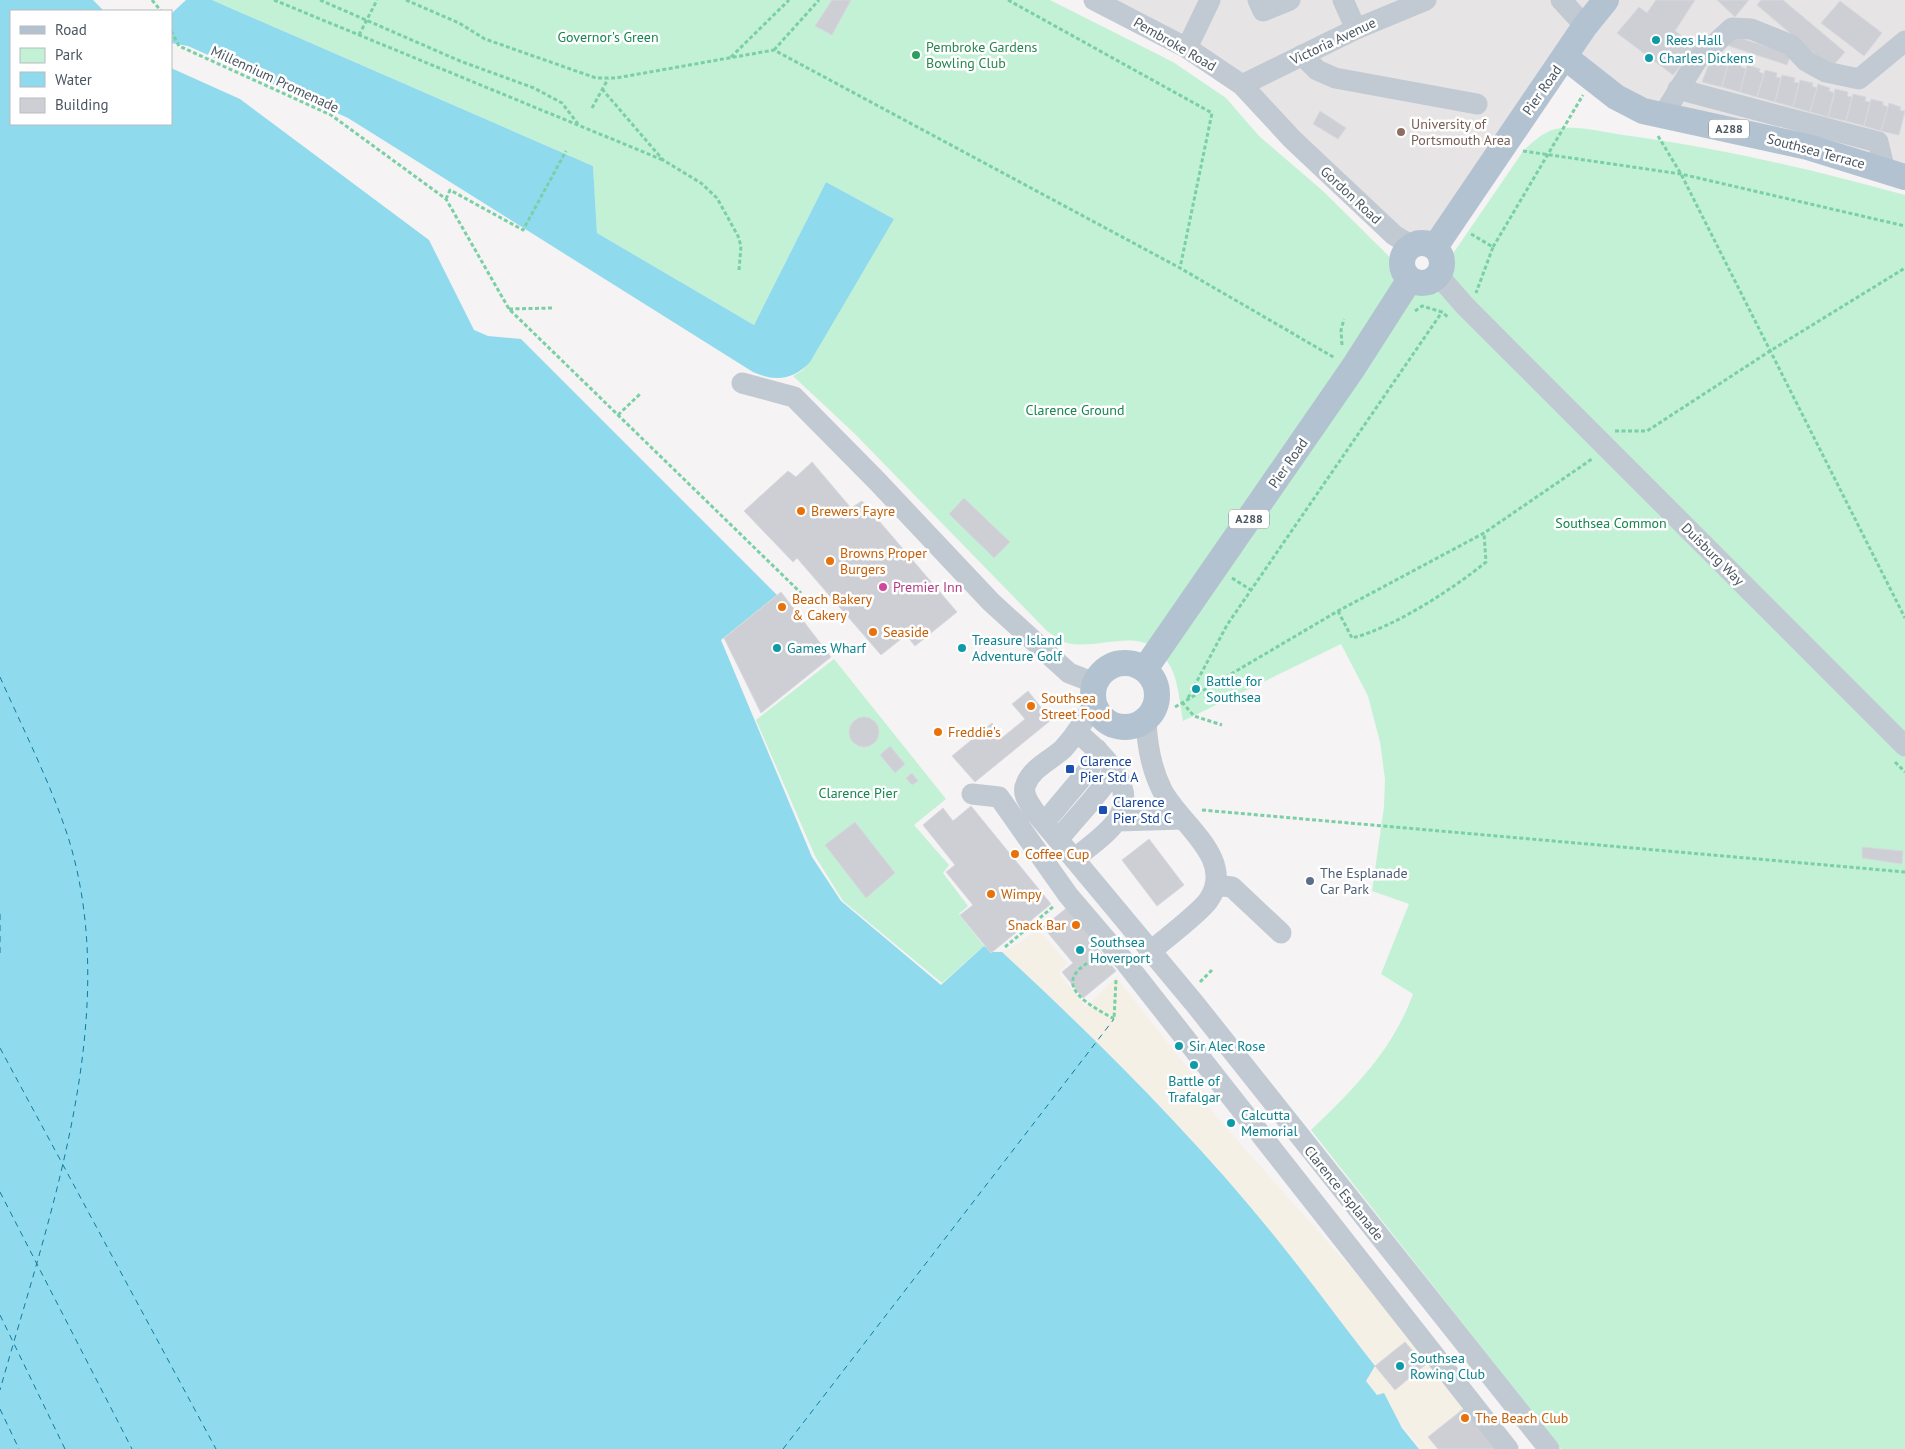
<svg xmlns="http://www.w3.org/2000/svg" width="1905" height="1449" viewBox="0 0 1905 1449" font-family="'PT Sans',sans-serif">
	<style>
		.education { fill: #e6e4e5 }
		.green { fill: #c3f1d5 }
		.sand { fill: #f5f0e5 }
		.water { fill: #90daee }
		.lines { fill: none; stroke-linecap: round; stroke-linejoin: round }
		.ferry { stroke: #0c7c9b; stroke-width: 1; stroke-dasharray: 6 5; stroke-linecap: butt }
		.building { fill: #cdcfd5; stroke: #d7d9de }
		.path { stroke: #7ad0a6; stroke-width: 3; stroke-dasharray: 4 2.5; stroke-linecap: butt }
		.minor { stroke: #c1cad2; stroke-width: 21 }
		.major { stroke: #b3c2d1; stroke-width: 26 }
		.culture-dot { fill: #0f9aa8; stroke: #fff; stroke-width: 2 }
		.leisure-dot { fill: #2e9e5b; stroke: #fff; stroke-width: 2 }
		.education-dot { fill: #8d6e63; stroke: #fff; stroke-width: 2 }
		.food-dot { fill: #e8710a; stroke: #fff; stroke-width: 2 }
		.hotel-dot { fill: #d1479c; stroke: #fff; stroke-width: 2 }
		.transit-dot { fill: #1a4fb4; stroke: #fff; stroke-width: 2 }
		.service-dot { fill: #5c6f8a; stroke: #fff; stroke-width: 2 }
		.labels { text-anchor: middle; stroke-width: 5; stroke-linejoin: round; paint-order: stroke }
		.shield { fill: #fff; stroke: #808990; stroke-width: 1 }
		.shield-label { font-size: 12px; font-weight: bold; fill: #4a5661 }
		.park-label { font-size: 14px; fill: #17864f; stroke: #fff }
		.culture-label { font-size: 14px; fill: #0d838f; stroke: #fff; text-anchor: start }
		.street-label { font-size: 14px; fill: #4a5661; stroke: #fff }
		.leisure-label { font-size: 14px; fill: #27864d; stroke: #fff; text-anchor: start }
		.education-label { font-size: 14px; fill: #785e54; stroke: #fff; text-anchor: start }
		.food-label { font-size: 14px; fill: #c56008; stroke: #fff; text-anchor: start }
		.hotel-label { font-size: 14px; fill: #b23c85; stroke: #fff; text-anchor: start }
		.transit-label { font-size: 14px; fill: #164399; stroke: #fff; text-anchor: start }
		.service-label { font-size: 14px; fill: #4e5e75; stroke: #fff; text-anchor: start }
	</style>
	<rect width="100%" height="100%" fill="#f5f3f3"/>
	<path class="education" d="M1094,0H1905V188L1663,115L1565,57L1452,222L1407,251L1242,85Z"/>
	<path class="green" d="M212,0H1050L1173,62L1226,98L1259,136L1323,191L1426,293L1524,150C1533,142 1541,134 1552,130C1573,124 1602,132 1623,135C1719,148 1812,169 1905,195V1449H1561L1311,1130C1353,1090 1393,1050 1413,994L1381,974L1409,904L1372,891L1384,807L1385,779L1380,742L1368,696L1341,644L1183,721C1180,706 1179,687 1173,672C1149,618 1104,652 1067,643C1060,641 1053,635 1047,631L854,433L793,376L803,370L894,219L826,182L754,325L597,233L593,166Z
		M834,659L946,799L914,825L949,865L943,873L968,906L959,914L984,946L942,983L843,901L815,856L756,720Z"/>
	<path class="sand" d="M1038,929L1068,963L1059,973L1086,1007L1116,977L1197,1080L1208,1096L1203,1100L1215,1115L1476,1409L1508,1449H1421L1353,1364L984,946C1005,960 1020,942 1038,929Z"/>
	<path class="water" d="M0,0H93L104,11H11V124H171V68L240,99L429,240L474,330L488,336L521,339L777,595L721,640L812,857L841,901L941,985L984,946L993,952H1002C1098,1041 1193,1135 1276,1238C1310,1280 1342,1324 1375,1366L1366,1381L1377,1395L1384,1393L1402,1428L1419,1449H0Z
		M186,0H212L593,166L597,233L754,325L826,182L894,219L810,362C794,380 775,382 753,372L348,118L188,46L171,43V14Z"/>
	<g class="lines">
		<path class="ferry" d="M0,677C23,729 52,786 69,840C123,1018 48,1219 0,1390
			M0,914V955
			M0,1048L216,1449
			M0,1192L132,1449
			M0,1315L65,1449
			M0,1409L19,1449
			M783,1449L1114,1019"/>
	</g>
	<path class="building" d="M832,0H851L832,35L815,26Z
		M1656,0H1695L1675,31L1696,47L1673,75L1617,33L1639,7L1647,13Z
		M1717,0H1749L1735,17Z
		M1761,0H1783L1845,52L1831,68L1757,5Z
		M1840,1L1882,33L1864,56L1821,23Z
		M1730,35L1791,54L1787,65L1729,46Z
		M1712,56L1724,59L1723,63L1728,64L1722,87L1702,82Z
		M1729,60L1742,64L1741,67L1746,69L1740,92L1722,87Z
		M1747,65L1760,69L1759,72L1764,74L1757,97L1740,92Z
		M1765,70L1777,73L1776,77L1781,78L1775,102L1757,97Z
		M1782,75L1795,78L1794,82L1799,83L1793,107L1775,102Z
		M1800,80L1813,83L1812,86L1817,88L1810,112L1793,107Z
		M1818,84L1830,88L1829,91L1835,93L1828,117L1810,112Z
		M1835,89L1848,92L1847,96L1852,97L1846,121L1828,117Z
		M1853,94L1866,97L1865,101L1870,102L1864,126L1846,121Z
		M1871,99L1883,102V105L1888,107L1881,131L1864,126Z
		M1889,103L1901,107L1900,110L1905,111L1899,135L1881,131Z
		M1320,111L1346,128L1338,139L1313,124Z
		M812,462L851,508L862,501L957,612L915,646L906,635L881,655L797,558L793,562L744,511L788,471L796,477Z
		M964,498L1010,542L994,558L949,514Z
		M781,592L831,657L761,713L724,638Z
		M1028,691L1051,720L975,782L952,756L992,723L1003,737L1025,719L1012,704Z
		M849 732a15 15 0 1 1 30 0a15 15 0 1 1-30 0Z
		M890,746L905,764L895,773L880,755Z
		M912,773L918,781L912,785L906,778Z
		M971,806L1051,904L991,953L960,915L973,905L946,872L955,865L923,825L943,808L953,821Z
		M855,822L895,873L866,898L825,845Z
		M1149,839L1184,885L1157,906L1122,860Z
		M1862,847L1903,851L1902,864L1862,858Z
		M1069,906L1100,943L1096,946L1116,971L1083,998L1062,972L1073,963L1043,927Z
		M1405,1342L1425,1365L1395,1390L1375,1366Z
		M1467,1406L1503,1449H1438L1428,1437Z"/>
	<g class="lines">
		<path class="path" d="M152,0L161,11
			M274,0L663,160
			M320,0L460,61L534,88L562,103L578,124
			M406,0L459,23L485,39L596,78H616L774,50L1180,268L1335,358
			M1008,0L1212,113L1180,268
			M171,31L179,46L331,115L446,199L509,309L801,593
			M359,35L377,0
			M774,50L819,0
			M731,57L789,0
			M602,89L663,160L701,183L717,198L738,236L741,246L739,270
			M592,108L608,79
			M1658,136L1681,174L1905,618
			M1523,151L1681,174L1905,226
			M446,199L450,190L523,230L566,151
			M1471,234L1493,247L1476,293
			M1493,247L1583,95
			M509,309L553,308
			M1415,311L1422,306L1442,312L1449,318
			M1342,345L1341,330L1344,319
			M618,415L640,394
			M1615,431H1647L1770,351L1905,268
			M1232,578L1251,590
			M1338,611L1352,638C1393,628 1453,589 1486,562L1484,533
			M1188,698L1227,625L1442,312
			M1182,702L1194,716L1222,725
			M1175,707L1338,611L1484,533L1592,459
			M1895,762L1905,772
			M1202,810L1905,872
			M1005,947L1054,906
			M1098,956C1091,961 1081,966 1076,973C1061,993 1101,1011 1114,1019L1116,980
			M1200,982L1212,970"/>
		<path class="minor" d="M1094,0L1187,48L1242,85L1292,139L1394,235L1412,246
			M1258,0L1263,11L1290,0
			M1343,0L1356,29
			M1561,0L1585,26
			M1187,48L1210,0
			M1302,55L1317,70L1335,78L1477,104
			M1242,85L1356,29L1426,0
			M1678,89L1878,142L1885,171
			M1663,115L1697,60L1732,28L1751,29L1791,45L1806,61L1826,72L1859,79L1905,41
			M1438,275L1465,306L1905,746
			M742,383L794,397L877,481L991,602L1069,673L1095,683
			M1094,703C1084,721 1076,735 1063,749C1051,760 1032,768 1026,784C1021,794 1030,804 1035,812L1195,1004L1549,1449
			M1146,720C1147,745 1151,768 1162,790C1178,823 1238,859 1208,901C1197,915 1166,938 1151,951
			M972,794L999,797L1068,895L1126,963L1508,1449
			M1117,821L1183,819
			M1044,823L1090,768L1097,749
			M1058,840C1076,817 1098,796 1114,771
			M1074,859C1086,849 1109,833 1117,820C1139,786 1102,753 1078,733
			M1215,885L1232,887L1281,933"/>
		<path class="major" d="M1565,57L1616,97L1643,111L1808,147L1905,177
			M1402 263a20 20 0 1 1 40 0a20 20 0 1 1-40 0Z
			M1435,247L1585,26L1606,0
			M1093 695a32 32 0 1 1 64 0a32 32 0 1 1-64 0Z
			M1145,669L1353,368L1410,279"/>
	</g>
	<g class="culture-dot">
		<circle cx="1656" cy="40" r="5"/>
		<circle cx="1649" cy="58" r="5"/>
		<circle cx="777" cy="648" r="5"/>
		<circle cx="962" cy="648" r="5"/>
		<circle cx="1196" cy="689" r="5"/>
		<circle cx="1080" cy="950" r="5"/>
		<circle cx="1179" cy="1046" r="5"/>
		<circle cx="1194" cy="1065" r="5"/>
		<circle cx="1231" cy="1123" r="5"/>
		<circle cx="1400" cy="1366" r="5"/>
	</g>
	<circle class="leisure-dot" cx="916" cy="55" r="5"/>
	<circle class="education-dot" cx="1401" cy="132" r="5"/>
	<g class="food-dot">
		<circle cx="801" cy="511" r="5"/>
		<circle cx="830" cy="561" r="5"/>
		<circle cx="782" cy="607" r="5"/>
		<circle cx="873" cy="632" r="5"/>
		<circle cx="1031" cy="706" r="5"/>
		<circle cx="938" cy="732" r="5"/>
		<circle cx="1015" cy="854" r="5"/>
		<circle cx="991" cy="894" r="5"/>
		<circle cx="1076" cy="925" r="5"/>
		<circle cx="1465" cy="1418" r="5"/>
	</g>
	<circle class="hotel-dot" cx="883" cy="587" r="5"/>
	<g class="transit-dot">
		<rect x="1065" y="764" width="10" height="10" rx="2.5"/>
		<rect x="1098" y="805" width="10" height="10" rx="2.5"/>
	</g>
	<circle class="service-dot" cx="1310" cy="881" r="5"/>
	<g class="labels">
		<g class="shield">
			<rect x="1709" y="119.5" width="40" height="19" rx="4"/>
			<rect x="1229" y="509.5" width="40" height="19" rx="4"/>
		</g>
		<g class="shield-label">
			<text x="1729" y="133">A288</text>
			<text x="1249" y="523">A288</text>
		</g>
		<g class="park-label">
			<text x="608" y="42">Governor's Green</text>
			<text x="1075" y="415">Clarence Ground</text>
			<text x="1611" y="528">Southsea Common</text>
			<text x="858" y="798">Clarence Pier</text>
		</g>
		<g class="culture-label">
			<text x="1666" y="45">Rees Hall</text>
			<text x="1659" y="63">Charles Dickens</text>
			<text x="972" y="645">Treasure Island<tspan x="972" dy="16">Adventure Golf</tspan></text>
			<text x="787" y="653">Games Wharf</text>
			<text x="1206" y="686">Battle for<tspan x="1206" dy="16">Southsea</tspan></text>
			<text x="1090" y="947">Southsea<tspan x="1090" dy="16">Hoverport</tspan></text>
			<text x="1189" y="1051">Sir Alec Rose</text>
			<text x="1194" y="1086" text-anchor="middle">Battle of<tspan x="1194" dy="16">Trafalgar</tspan></text>
			<text x="1241" y="1120">Calcutta<tspan x="1241" dy="16">Memorial</tspan></text>
			<text x="1410" y="1363">Southsea<tspan x="1410" dy="16">Rowing Club</tspan></text>
		</g>
		<g class="street-label">
			<text transform="translate(1333 41) rotate(-25)" y="5">Victoria Avenue</text>
			<text transform="translate(1175 44) rotate(30)" y="5">Pembroke Road</text>
			<text transform="translate(275 79) rotate(25)" y="5">Millennium Promenade</text>
			<text transform="translate(1542 90) rotate(-55)" y="5">Pier Road</text>
			<text transform="translate(1816 151) rotate(15)" y="5">Southsea Terrace</text>
			<text transform="translate(1351 195) rotate(43)" y="5">Gordon Road</text>
			<text transform="translate(1288 463) rotate(-55)" y="5">Pier Road</text>
			<text transform="translate(1713 554) rotate(45)" y="5">Duisburg Way</text>
			<text transform="translate(1344 1193) rotate(51)" y="5">Clarence Esplanade</text>
		</g>
		<g class="leisure-label">
			<text x="926" y="52">Pembroke Gardens<tspan x="926" dy="16">Bowling Club</tspan></text>
		</g>
		<g class="education-label">
			<text x="1411" y="129">University of<tspan x="1411" dy="16">Portsmouth Area</tspan></text>
		</g>
		<g class="food-label">
			<text x="811" y="516">Brewers Fayre</text>
			<text x="840" y="558">Browns Proper<tspan x="840" dy="16">Burgers</tspan></text>
			<text x="792" y="604">Beach Bakery<tspan x="792" dy="16">&amp; Cakery</tspan></text>
			<text x="883" y="637">Seaside</text>
			<text x="1041" y="703">Southsea<tspan x="1041" dy="16">Street Food</tspan></text>
			<text x="948" y="737">Freddie's</text>
			<text x="1025" y="859">Coffee Cup</text>
			<text x="1001" y="899">Wimpy</text>
			<text x="1066" y="930" text-anchor="end">Snack Bar</text>
			<text x="1475" y="1423">The Beach Club</text>
		</g>
		<g class="hotel-label">
			<text x="893" y="592">Premier Inn</text>
		</g>
		<g class="transit-label">
			<text x="1080" y="766">Clarence<tspan x="1080" dy="16">Pier Std A</tspan></text>
			<text x="1113" y="807">Clarence<tspan x="1113" dy="16">Pier Std C</tspan></text>
		</g>
		<g class="service-label">
			<text x="1320" y="878">The Esplanade<tspan x="1320" dy="16">Car Park</tspan></text>
		</g>
	</g>
	<rect x="10" y="10" width="162" height="115" fill="#ffffff" stroke="#b7bbc0"/>
	<rect x="20" y="26" width="25" height="8" fill="#b3c2d1" stroke="#b7bbc0"/>
	<text x="55" y="35" font-size="15" fill="#4a5661">Road</text>
	<rect x="20" y="48" width="25" height="15" fill="#c3f1d5" stroke="#b7bbc0"/>
	<text x="55" y="60" font-size="15" fill="#4a5661">Park</text>
	<rect x="20" y="72" width="25" height="15" fill="#90daee" stroke="#b7bbc0"/>
	<text x="55" y="85" font-size="15" fill="#4a5661">Water</text>
	<rect x="20" y="98" width="25" height="15" fill="#cdcfd5" stroke="#b7bbc0"/>
	<text x="55" y="110" font-size="15" fill="#4a5661">Building</text>
</svg>
